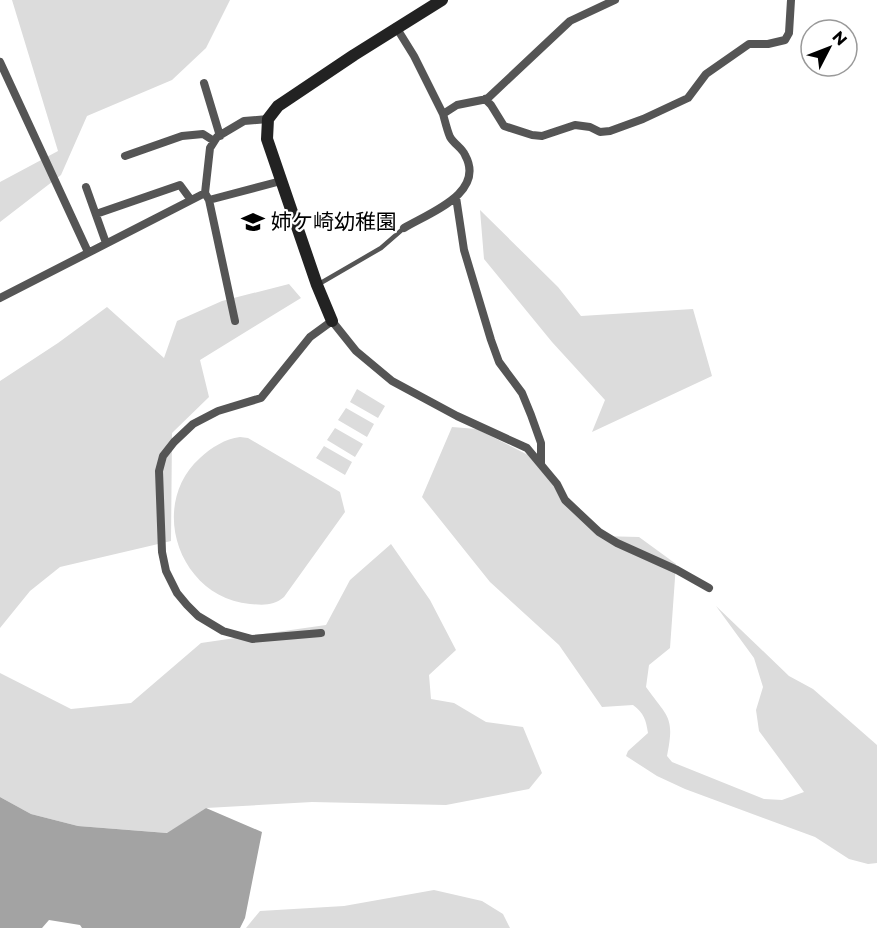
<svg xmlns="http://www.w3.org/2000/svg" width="877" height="928" viewBox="0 0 877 928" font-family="Montserrat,'Noto Sans JP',sans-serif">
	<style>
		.green { fill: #dcdcdc }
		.water { fill: #a3a3a3 }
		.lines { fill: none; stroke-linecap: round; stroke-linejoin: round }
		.lane { stroke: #555; stroke-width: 4.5 }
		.street { stroke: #555; stroke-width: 8 }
		.secondary { stroke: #222; stroke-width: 12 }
		.labels { text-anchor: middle; stroke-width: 4.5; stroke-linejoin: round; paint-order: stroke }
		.poi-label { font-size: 21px; fill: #000; stroke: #fff; text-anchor: start }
	</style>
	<rect width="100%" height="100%" fill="#fff"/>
	<path class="green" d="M12,0H230L206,48L172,80L87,116L61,175L0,222V182L58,151Z
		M480,210L558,287L581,316L693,309L712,376L592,432L605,400L552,342L484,259Z
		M289,284L301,298L200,360L209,397L172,433L171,541L60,567L30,591L0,628V381L58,343L107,307L164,358L177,321L222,301Z
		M357,389L385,406L378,418L350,402Z
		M346,408L374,424L367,437L338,420Z
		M452,427L477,429L528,455L599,536L639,537L676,564L670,648L649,665L646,687C668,718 675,716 667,756L672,762L764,799L782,800L804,792L759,731L756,710L763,687L754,658L716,606L789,676L813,689L877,745V863L868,864L849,859L815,837L685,789L657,776L626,756L628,751L648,733C646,720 644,713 633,705L602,707L559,645L490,582L422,497Z
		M335,428L363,444L355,457L327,440Z
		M240,437L248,438L340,492L345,512L284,597C274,606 263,605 250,604C180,598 147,506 200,458C212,447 225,439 240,437Z
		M324,446L352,462L345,475L316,458Z
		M391,544L430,600L456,650L429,675L431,699L454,703L486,722L523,727L542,773L529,789L446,805L312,802L206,808L168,833L78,826L31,814L0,797V673L71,709L131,703L201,643L326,625L350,580Z
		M434,890L482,901L503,914L510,928H246L260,911L344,906Z"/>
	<path class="water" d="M0,797L31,814L78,826L167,833L206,808L262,832L245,918L240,928H82L80,925L49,920L42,928H0Z"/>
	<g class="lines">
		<path class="lane" d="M319,284L381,248L404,228"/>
		<path class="street" d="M396,27L414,56L443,114
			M0,62L88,252
			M204,83L220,136
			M485,99L491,105L504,126L532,135L542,136L575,125L590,127L600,132L610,131L643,119L688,98L706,74L749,44H768L785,40L789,33L791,0
			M125,156L182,136L203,134L214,141
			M86,187L106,243
			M456,197L464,250L491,340L499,362L522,393L531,415L541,443V463
			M209,200L281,181
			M96,214L180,185L191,200
			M404,228C429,213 486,193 465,155C462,148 454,144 450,137C447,130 445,121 443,114L457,105L487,99L570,21L615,0
			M0,298L205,193
			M235,321L209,200L205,193L210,148L217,137L244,121L268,119
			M321,633L252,639L223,631L198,616L187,605L177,593L166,571L162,552L159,471L163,456L174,442L193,424L218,411L261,398L310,337L332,321L356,351L392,381L457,416L527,448L557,484L565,500L599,532L617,543L677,570L709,588"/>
		<path class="secondary" d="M332,321L317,285L267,139L268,119L278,106L354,55L442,0"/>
	</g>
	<defs>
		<g id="school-bare" transform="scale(1.8)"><path d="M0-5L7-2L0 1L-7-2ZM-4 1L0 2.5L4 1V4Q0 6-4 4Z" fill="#000" stroke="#fff" stroke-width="2.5" paint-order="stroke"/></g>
	</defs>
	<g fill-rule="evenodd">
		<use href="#school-bare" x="253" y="222"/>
	</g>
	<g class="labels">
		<g class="poi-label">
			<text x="271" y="229">姉ケ崎幼稚園</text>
		</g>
	</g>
	<g transform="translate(829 48) rotate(48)"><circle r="28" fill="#ffffff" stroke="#999999" stroke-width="1.5"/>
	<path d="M0-4.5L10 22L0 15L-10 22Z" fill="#000000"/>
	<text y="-9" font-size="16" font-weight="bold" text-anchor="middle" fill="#000000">N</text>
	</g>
</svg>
